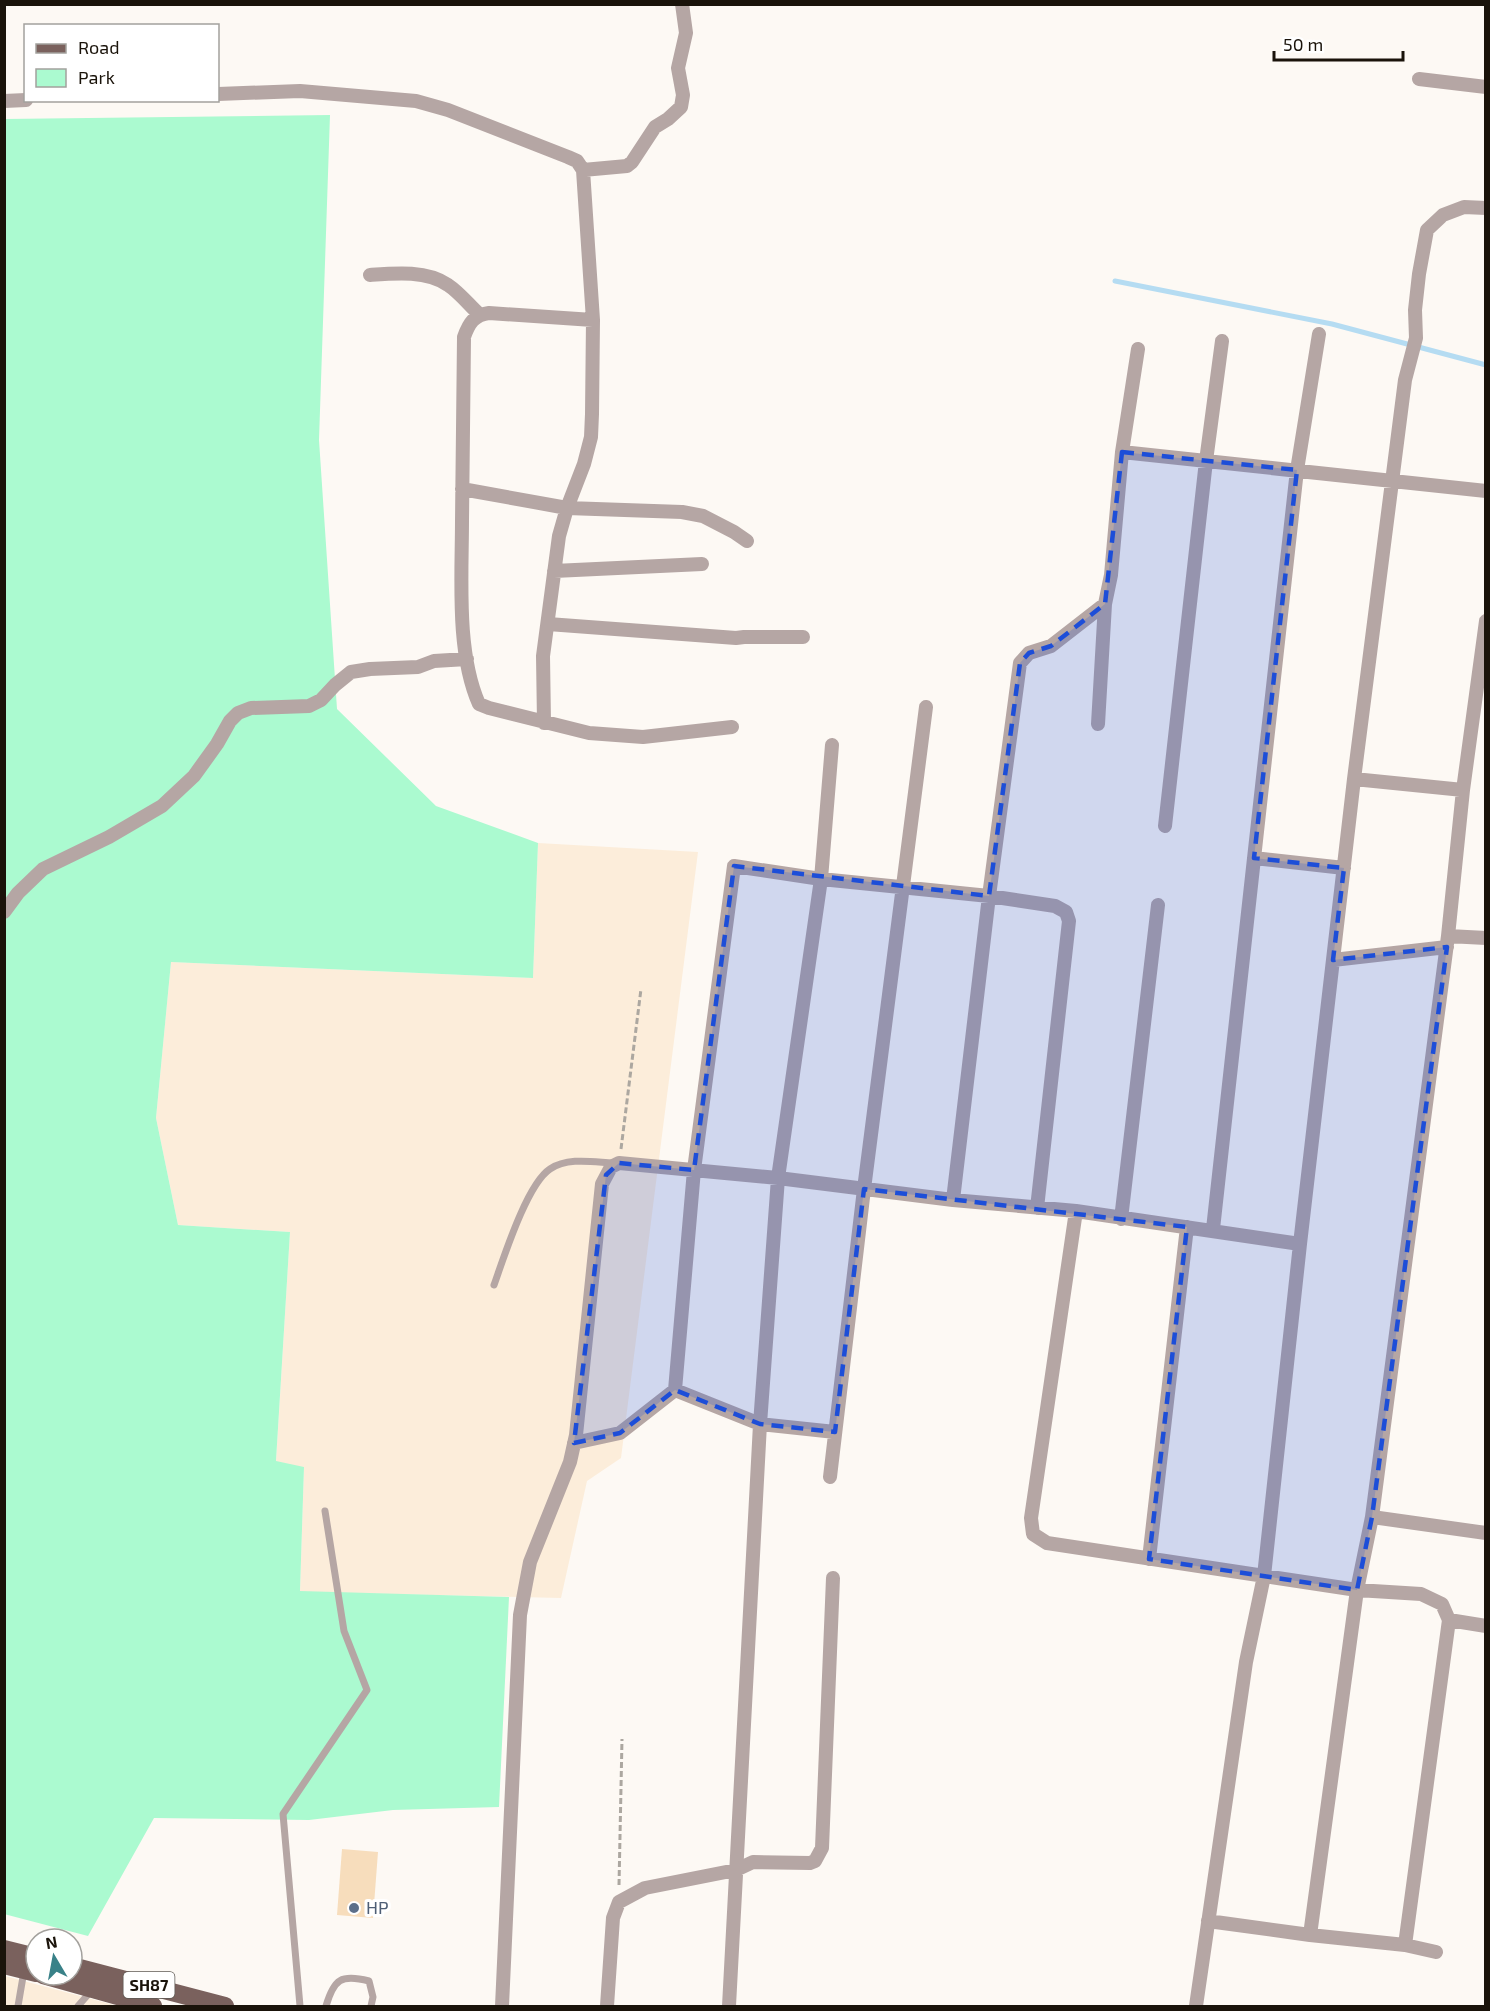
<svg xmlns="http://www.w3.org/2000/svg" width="1490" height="2011" viewBox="0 0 1490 2011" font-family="'Exo 2',sans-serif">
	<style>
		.built { fill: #fcedda }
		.green { fill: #abfad0 }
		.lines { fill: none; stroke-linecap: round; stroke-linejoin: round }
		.stream { stroke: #b5dcf2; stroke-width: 5 }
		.building { fill: #f7ddbc }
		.path { stroke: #aca7a0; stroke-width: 3; stroke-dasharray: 6 3; stroke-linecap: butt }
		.service { stroke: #b5a6a4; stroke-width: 7 }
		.minor { stroke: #b5a6a4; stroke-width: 14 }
		.primary { stroke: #7a615d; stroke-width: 18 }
		.marked { fill: #1d4ed8; fill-opacity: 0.2; stroke: #1d4ed8; stroke-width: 4.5; stroke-dasharray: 12 8; stroke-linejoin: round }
		.service-dot { fill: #5c6f8a; stroke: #fff; stroke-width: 2 }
		.labels { text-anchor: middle; stroke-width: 6; stroke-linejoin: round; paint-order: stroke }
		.shield { fill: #fff; stroke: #5f5a54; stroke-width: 1.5 }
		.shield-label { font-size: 16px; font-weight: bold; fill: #1a130a }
		.service-label { font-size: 18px; fill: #4e5e75; stroke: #fff; text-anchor: start }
	</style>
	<rect width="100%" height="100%" fill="#fdf9f4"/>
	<path class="built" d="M538,843L698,852L621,1458L587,1481L561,1598L300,1592L304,1468L276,1462L290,1232L178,1225L156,1118L171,962L533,978Z
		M5,1976L118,2006H5Z"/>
	<path class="green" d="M330,115L319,440L337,709L436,806L538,843L533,978L171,962L156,1118L178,1225L290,1232L276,1461L304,1467L300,1591L509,1597L499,1807L393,1810L309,1820L154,1818L88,1936L4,1914V119Z"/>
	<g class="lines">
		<path class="stream" d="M1115,281L1332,324L1486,365"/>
	</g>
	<path class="building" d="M342,1849L378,1852L373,1918L337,1915Z"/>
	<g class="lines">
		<path class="path" d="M621,1149L641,989
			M619,1885L622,1739"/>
		<path class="service" d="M494,1285C504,1257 527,1184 550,1169C568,1157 593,1162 613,1163
			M18,2006L24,1971
			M78,2006L92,1990
			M300,2006L283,1814L367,1690L344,1631L325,1511
			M326,2006C334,1979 341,1974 369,1981L373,1997L371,2006"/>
		<path class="minor" d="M1419,79L1486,87
			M218,94L300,91L416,101L448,110L568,157L577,161L583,170L593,320L592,414L591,437L584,464L567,508L559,536L543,656L544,723
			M4,101L26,100
			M583,170L627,166L632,162L655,127L668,119L681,107L683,95L678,68L686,33L682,4
			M370,275C395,273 427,270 448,285C460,293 469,305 479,314
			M593,320L489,313C474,315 469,323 464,337C463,398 463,460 462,521C462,577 456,652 479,704L489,708L589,733L643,737L732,727
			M1122,452L1486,491
			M462,489L567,508L682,512L703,516L734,532L747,541
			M554,571L702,564
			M548,624L736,638L744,637H803
			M1098,724L1105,604L1111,575L1122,452L1138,349
			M1354,779L1463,790
			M1165,826L1206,461L1222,341
			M1254,858L1344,868
			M4,912L18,893L43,869L109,837L162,806L194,776L217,744L230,721L238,713L251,708L309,706L321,700L335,685L351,672L370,669L418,667L434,661L467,659
			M1448,936L1486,938
			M1333,960L1447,947
			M953,1200L989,896L1020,663L1029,653L1051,646L1105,604
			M1076,1211L1031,1518L1033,1534L1047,1543L1357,1590L1421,1594L1442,1604L1449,1620L1405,1945
			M1121,1219L1158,905
			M1213,1229L1297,470L1319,334
			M1300,1244L1354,779L1405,380L1416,338L1415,310L1419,274L1427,230L1443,215L1464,207L1486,208
			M675,1390L760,1424L835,1432
			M574,1443L620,1433L675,1390L694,1170L734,866L821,879L989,896L1055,906L1066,912L1069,921L1037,1208
			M830,1477L864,1189L926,707
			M1372,1517L1486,1533
			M1149,1559L1187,1227
			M1449,1620L1486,1626
			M1208,1921L1310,1935L1405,1945L1436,1952
			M1310,1935L1357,1590L1372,1517L1448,936L1463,790L1486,621
			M502,2006L520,1615L530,1562L570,1462L576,1435L602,1184L611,1167L619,1163L778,1178L953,1200L1076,1211L1300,1244L1264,1576L1246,1662L1196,2006
			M607,2006L613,1918L619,1902L645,1888L736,1870L753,1862L810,1863L815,1861L822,1848L833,1578
			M729,2006L760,1424L778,1178L821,879L832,745"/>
		<path class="primary" d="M4,1949L36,1957
			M4,1965L36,1973
			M72,1966L225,2006
			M43,1975L153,2006"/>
	</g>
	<path class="marked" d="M1122,452L1297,470L1254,858L1344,868L1333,960L1447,947L1372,1517L1357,1590L1149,1559L1187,1227L864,1189L835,1432L760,1424L675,1390L620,1433L574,1443L606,1175L619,1163L694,1170L734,866L989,896L1020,663L1029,653L1051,646L1105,604Z"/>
	<circle class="service-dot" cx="354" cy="1908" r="6"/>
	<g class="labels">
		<rect class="shield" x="123.5" y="1972" width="51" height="26" rx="4.5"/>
		<g class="shield-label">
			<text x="149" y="1991">SH87</text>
		</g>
		<g class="service-label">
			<text x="366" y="1914">HP</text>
		</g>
	</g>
	<rect width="1490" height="2011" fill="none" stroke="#1a130a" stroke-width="12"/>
	<rect x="24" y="24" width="195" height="78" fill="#ffffff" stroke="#a3a19d" stroke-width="1.5"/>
	<rect x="36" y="44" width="30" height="9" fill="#7a615d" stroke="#a3a19d" stroke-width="1.5"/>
	<text x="78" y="54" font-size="18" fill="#1a130a">Road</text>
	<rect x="36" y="69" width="30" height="18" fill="#abfad0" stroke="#a3a19d" stroke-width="1.5"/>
	<text x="78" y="84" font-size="18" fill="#1a130a">Park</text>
	<g transform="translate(54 1957) rotate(350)"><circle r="28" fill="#ffffff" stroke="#a3a19d" stroke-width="1.5"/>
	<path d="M0-4.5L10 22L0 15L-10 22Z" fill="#398188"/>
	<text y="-9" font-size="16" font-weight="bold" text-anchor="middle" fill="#1a130a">N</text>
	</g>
	<path d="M1274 51v9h129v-9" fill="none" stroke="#1a130a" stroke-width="3"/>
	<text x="1283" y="51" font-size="18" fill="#1a130a" stroke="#ffffff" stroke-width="4.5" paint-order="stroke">50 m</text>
</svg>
